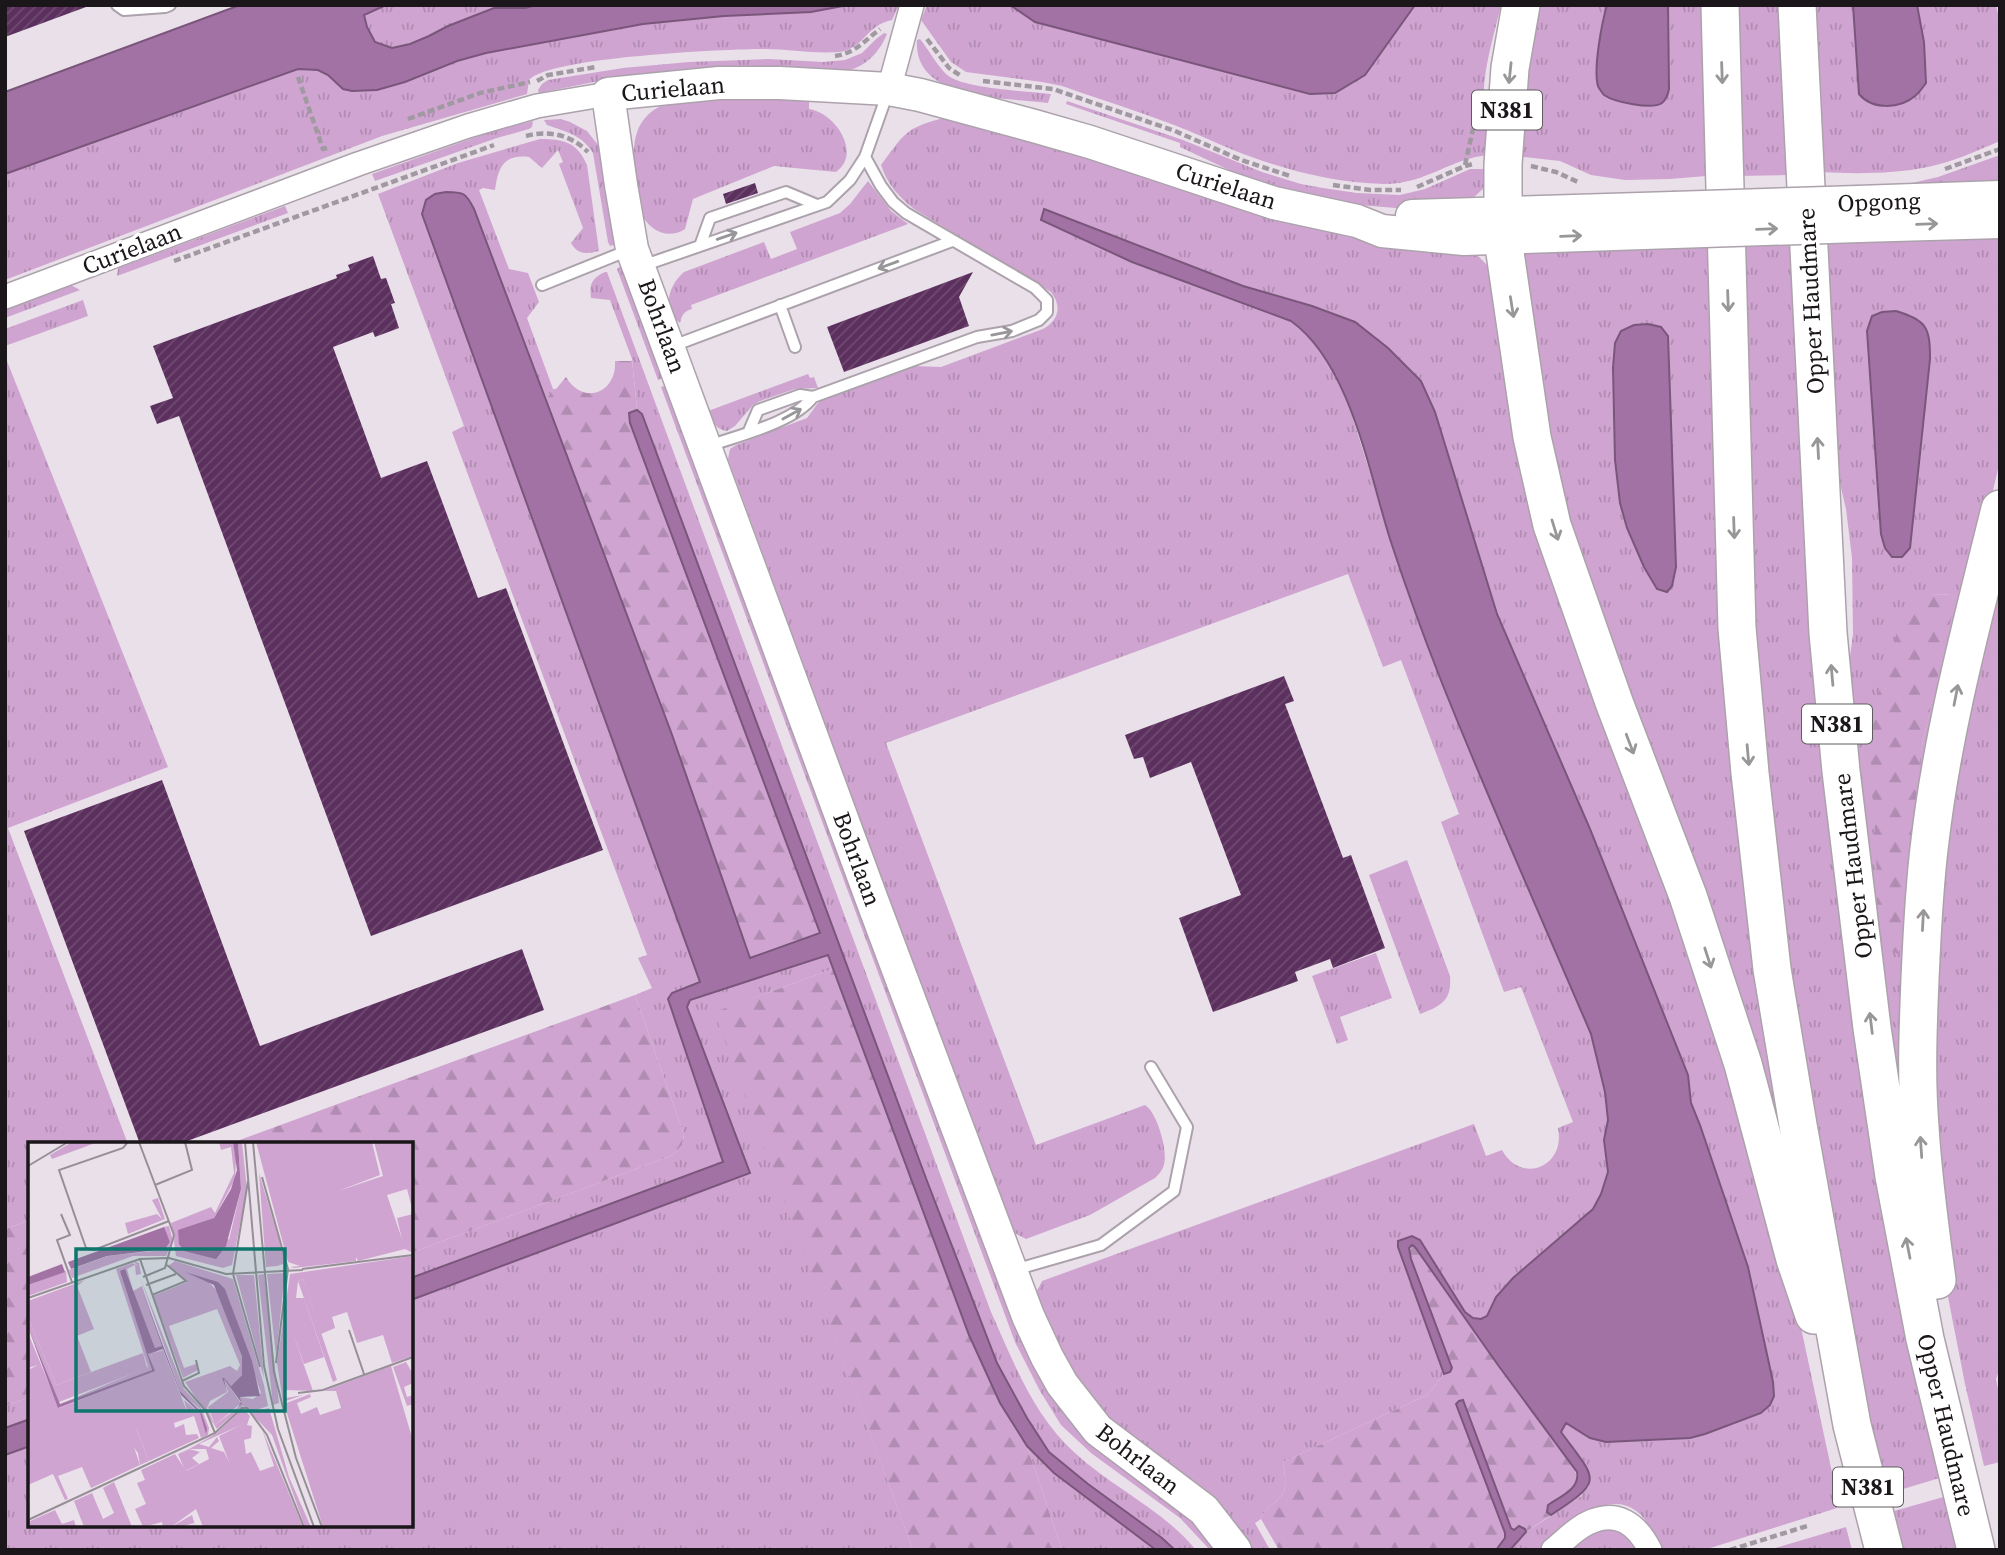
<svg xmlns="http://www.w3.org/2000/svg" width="2005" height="1555" viewBox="0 0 2005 1555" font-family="'Source Serif 4',serif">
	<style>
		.grass { fill: url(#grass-tufts); fill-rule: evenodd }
		.forest { fill: url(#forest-firs) }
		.water { fill: #a372a5; stroke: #7a567b; stroke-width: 2 }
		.building { fill: url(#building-hatch) }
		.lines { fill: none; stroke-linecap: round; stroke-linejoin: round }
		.service-casing { stroke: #aca2ac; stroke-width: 14 }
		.minor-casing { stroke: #aca2ac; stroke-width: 26 }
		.secondary-casing { stroke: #aca2ac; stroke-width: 35 }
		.trunk-casing { stroke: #aca2ac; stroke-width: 40 }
		.path { stroke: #a199a1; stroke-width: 4.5; stroke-dasharray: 7 3.5; stroke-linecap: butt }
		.service { stroke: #fff; stroke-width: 10 }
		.minor { stroke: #fff; stroke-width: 23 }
		.secondary { stroke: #fff; stroke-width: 32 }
		.trunk { stroke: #fff; stroke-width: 37 }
		.secondary-bridge-casing { stroke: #aca2ac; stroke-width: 35; stroke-linecap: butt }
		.secondary-bridge { stroke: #fff; stroke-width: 32 }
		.oneway { stroke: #989698 }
		.labels { text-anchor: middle; stroke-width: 7; stroke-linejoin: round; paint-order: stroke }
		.shield { fill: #fff; stroke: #5f5c5f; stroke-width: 2 }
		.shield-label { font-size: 23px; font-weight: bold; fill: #1a161a }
		.street-label { font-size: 24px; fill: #1a161a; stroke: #fff }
		.inset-road { fill: none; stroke: #978f97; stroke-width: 2 }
		.view { fill: #0f766e; fill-opacity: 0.15; stroke: #0f766e; stroke-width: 3.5 }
		.inset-edge { fill: none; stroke: #1a161a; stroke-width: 3.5 }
	</style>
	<defs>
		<pattern id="grass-tufts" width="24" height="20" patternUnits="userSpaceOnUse" patternTransform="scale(1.75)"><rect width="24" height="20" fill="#cfa4d0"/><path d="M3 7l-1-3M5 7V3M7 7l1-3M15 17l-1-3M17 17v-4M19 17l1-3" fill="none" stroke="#b18cb2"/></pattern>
		<pattern id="forest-firs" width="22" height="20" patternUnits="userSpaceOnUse" patternTransform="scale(1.75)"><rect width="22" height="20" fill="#cfa4d0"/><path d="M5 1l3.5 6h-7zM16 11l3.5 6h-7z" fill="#b18cb2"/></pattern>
		<pattern id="building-hatch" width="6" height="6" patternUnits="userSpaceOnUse" patternTransform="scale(1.75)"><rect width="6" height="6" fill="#5c305e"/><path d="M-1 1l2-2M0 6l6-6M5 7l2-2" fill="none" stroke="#6f4b70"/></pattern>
	</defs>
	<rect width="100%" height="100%" fill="#eae0ea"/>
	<path class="grass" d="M386,5H537L525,8H494L448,26L429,36L410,44L392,48L375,42L367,27L364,14Z
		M848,5H899L892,20C866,25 864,49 839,52C814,54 789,49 764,49C727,49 549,57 529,80L527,94L382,136L5,280V174L299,69L318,70L328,75L343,89L366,91L377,90L405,82L457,61L486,53L643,24L724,16L811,12Z
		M927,5H1010L1014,9L1365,75L1415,5H1501C1495,31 1483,70 1484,96C1484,116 1493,135 1490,155C1450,158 1427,184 1384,184C1332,183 1281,169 1233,150C1218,144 1204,137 1189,131C1148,114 1104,101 1062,86L1042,82L966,72L951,62L921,20Z
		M1529,5H1607L1602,21L1599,49L1598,87L1604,95L1620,100L1669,89L1668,5H1705L1706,176L1670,179L1625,180L1591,175L1560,161L1515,156Z
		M1733,5H1783L1790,175L1737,176Z
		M1812,5H1853L1858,80L1926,83L1924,42L1917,5H1996L2000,23V141C1977,151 1952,162 1928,167C1893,174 1855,174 1819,172Z
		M884,33L887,34C878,55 865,67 843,72L639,77L594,82L539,93L538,90L542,84L548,80L623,68L689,62L768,59L823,62L845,60L862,53L876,39Z
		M920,39C929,50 936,64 946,74C961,89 1028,91 1051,94L1048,103C1007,97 913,102 917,40Z
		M715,98H809V109C836,113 862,154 836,172L774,166L693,199L685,229C668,240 649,231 641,213C637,204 637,191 636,181C632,148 630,118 667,103C680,97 700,99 715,98Z
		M1067,101L1183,140L1262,172L1301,184L1323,188L1357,193L1400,195L1425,189L1470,169H1485L1488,184L1472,199L1408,209L1359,205L1307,197L1244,177L1180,147V143L1066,104Z
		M947,117L1470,251C1488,261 1494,275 1502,293L1702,962L1797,1309L1839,1505L1837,1508L1704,1550H1659C1654,1539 1649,1524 1641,1515C1608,1483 1563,1529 1540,1550H1510L1526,1532L1581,1496L1589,1486L1585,1465L1561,1432L1567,1423L1606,1442L1690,1438L1705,1434L1774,1396L1773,1382L1748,1267L1700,1125L1691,1103L1688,1075L1497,614L1435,412L1388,348L1355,322L1312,306L1243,286L1044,209L1041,220L1132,262L1291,321L1303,330L1318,347L1332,370L1348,403L1413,609L1444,687L1591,1034L1605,1092L1608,1120L1604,1140L1608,1172L1601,1194L1593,1209L1513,1278L1496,1297L1487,1316L1481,1319L1473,1318L1465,1312L1420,1240L1398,1241V1247L1444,1374L1427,1395L1283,1462C1284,1470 1286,1479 1285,1486C1284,1501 1265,1505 1261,1519L1255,1523L1270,1550H1249L1112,1425L1069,1371L1035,1295L1042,1281L1474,1124L1486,1156L1502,1150C1521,1185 1566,1167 1558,1128L1573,1122L1521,987L1504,992L1441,822L1459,814L1401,660L1383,667L1348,574L886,743L1036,1145L1145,1105C1157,1112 1168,1151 1164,1164C1163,1170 1159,1174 1155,1178L1090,1215L1026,1239L1011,1231L728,459L730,449L736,445L807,418L818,403L824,399L913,366L941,367L1043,329C1059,320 1062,306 1051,292L914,209C899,197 887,184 881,165C906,131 906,128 947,117Z
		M561,119L570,122L587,131L602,150L617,244L610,246L608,242L593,153C581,134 566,132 547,125L544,120Z
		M533,121L532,127L529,129L497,138L375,181L372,174L493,131Z
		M540,139C564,139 577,142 587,165L599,251C586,254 578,255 571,243L583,228L559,164L563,162L558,150L542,168L529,157C503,154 498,168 495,190L483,188L479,190L509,269L528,273L539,302L527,318L553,389L546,400L474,209L459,192L422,214L700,983L672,993L668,999L723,1162L411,1278V1253L673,1155L682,1145L684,1135L635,995L652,988L638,958L647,955L452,432L464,426L378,194L458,163Z
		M2000,155V188L1899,186L1938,177Z
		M868,181L891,211L908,224L691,305L692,309C684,311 682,315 680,323C661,308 669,285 684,272L764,242L771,259L797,249L790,232L840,213L850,204Z
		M285,206L288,213L117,276L118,268Z
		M2000,231V460L1954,662L1908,1177L1846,687L1853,634L1852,558L1846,509L1833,454L1824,244ZM1867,331L1914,509L1910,548L1901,557L1881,534ZM1931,594L1952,595L1953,605L1921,750Z
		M1795,244L1943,1477L1883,1495L1788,966L1753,628L1739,246Z
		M1529,247L1707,248L1722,633L1803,1239L1560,522L1521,255ZM1661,327L1668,337L1676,567L1672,586L1627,528L1620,503L1615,460L1613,368Z
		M623,264L667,376L658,380L617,269Z
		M605,272H607L991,1312C1014,1363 1033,1415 1075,1453C1113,1488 1162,1509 1196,1550H1175L1162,1538L1088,1484L1049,1452L1027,1418L997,1363L927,1181L642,414L637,410L632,359L610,300L591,298C589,284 592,278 605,272Z
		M71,285L80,290L5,318V309Z
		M83,300L88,316L5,346V329Z
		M5,356L168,767L8,828L128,1144H30V1220L5,1229Z
		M808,374L810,378L814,377L818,388L795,389L760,401L753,405L735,426L727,431C716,430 712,421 708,411Z
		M670,384L1014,1312L1167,1495L1222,1550H1210L1180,1518L1091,1453L1061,1425L1040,1391L1015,1342L661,387Z
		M2000,538V1368L1996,1379L2000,1399V1462L1984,1466L1965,1384L1942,1266L1926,1037L1961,697Z
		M1407,860L1450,976C1452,1001 1441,1006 1420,1014L1369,875Z
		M1376,953L1392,998L1340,1017L1348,1040L1337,1044L1312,976Z
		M828,955L833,969L715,1012L913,1550H5V1455L30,1446V1525H411V1300L749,1173L687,1007L690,1000Z
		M30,1397V1419L5,1428V1406Z
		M1027,1446L1054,1473L1156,1550H1062Z
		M1947,1496L1960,1550H1897L1887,1513Z
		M1616,1525L1639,1550H1565L1594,1528Z
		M1846,1527L1852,1550H1769Z"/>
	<path class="forest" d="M632,360L637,410H634L630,423L820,934L750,958L671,732L546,400L553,389H556L566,377C583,406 617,393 615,361H631Z
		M1931,594L1952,595L1954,605L1921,750L1903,939L1898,954L1881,946L1869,726L1904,608Z
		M833,969L969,1335L1000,1403L1027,1446L1062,1550H913L714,1012Z
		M635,995L684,1135L682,1145L673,1155L411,1253V1144H229Z
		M30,1220V1397L5,1406V1229Z
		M1412,1245L1415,1247L1498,1365L1569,1459C1587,1489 1572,1488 1548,1505L1547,1512L1551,1515L1526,1532L1525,1529L1514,1530L1511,1528L1463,1400L1457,1404L1505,1533V1538L1496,1550H1279L1261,1519C1265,1505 1284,1501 1285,1486C1286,1479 1284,1470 1283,1462L1427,1395L1444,1374L1450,1372L1411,1259L1408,1248Z"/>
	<path class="water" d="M240,5H386L364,15L367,27L375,42L392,48L410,44L429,36L448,26L494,8H525L537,5H848L811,12L724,16L643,24L486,53L457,61L405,82L377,90L352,91L343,89L328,75L318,70L298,69L5,174V92Z
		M1010,5H1415L1365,75L1335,93L1310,94L1035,22Z
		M1607,5H1668L1669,89C1668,94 1666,100 1662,103C1652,110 1614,102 1604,95C1603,94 1598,87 1598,86C1593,69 1602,22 1607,5Z
		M1853,5H1917L1924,42L1926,83C1923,87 1919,93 1915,96C1900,109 1872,110 1859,94Z
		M446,192C464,192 466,193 474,209L671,732L750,958L820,933L630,423L629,413L637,410L642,414L927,1181L997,1363L1027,1418L1049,1452L1088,1484L1162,1538L1175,1550H1156L1054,1473L1027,1446L1000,1403L969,1335L828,955L690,1000L687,1007L750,1173L411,1300V1278L723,1162L668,999L672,993L700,982L422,214L426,200L435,194Z
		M1044,209L1243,286L1312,306L1355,322L1388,348L1421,381L1435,412L1497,614L1590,829L1688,1075L1691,1103L1700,1125L1748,1267L1773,1382L1774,1396L1770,1405L1761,1413L1705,1434L1690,1438L1606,1442L1590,1438L1566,1423L1561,1432C1597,1481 1605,1480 1551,1515L1547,1512L1548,1505C1561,1496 1580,1489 1577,1472L1498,1365L1415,1247L1412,1245L1409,1248L1411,1259L1452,1368L1450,1372L1444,1374L1398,1247V1241L1412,1236L1420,1240L1465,1312L1473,1318L1481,1319L1487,1316L1496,1297L1513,1278L1593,1209L1601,1194L1608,1172L1604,1140L1608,1120L1605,1092L1591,1034C1541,917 1489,801 1442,683C1423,635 1406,588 1390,539C1369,472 1350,363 1291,321L1132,262L1041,220Z
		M1896,311C1927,320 1930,328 1930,359L1910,548L1902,557H1892L1885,548L1881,534L1867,331L1872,316L1882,312Z
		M1648,324L1661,327L1668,336L1676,567L1672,586L1667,592L1657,589L1644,567L1627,528L1620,503L1615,460L1613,368L1615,343L1621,331L1634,325Z
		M1463,1400L1511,1528L1514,1530L1519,1526L1525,1529L1526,1532L1510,1550H1496L1505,1538V1533L1456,1404L1459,1401Z
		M30,1419V1446L5,1455V1428Z"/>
	<path class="building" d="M5,5H85L86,7L5,37Z
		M755,183L758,193L726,204L723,194Z
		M373,256L381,279L386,278L395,303L391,304L399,328L375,337L373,332L333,347L381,478L427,461L478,598L506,588L603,850L371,936L179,416L157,424L150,406L173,398L153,346L337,278L336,275L350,270L348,265Z
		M973,272L959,297L969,326L844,372L827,327Z
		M1284,676L1294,701L1285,704L1343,858L1351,855L1385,948L1333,968L1330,959L1295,972L1298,981L1213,1012L1179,918L1241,895L1191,762L1150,778L1143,757L1134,759L1125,735Z
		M162,780L260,1046L522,949L544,1010L179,1144H140L24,831Z"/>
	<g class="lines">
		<g class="service-casing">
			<path id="service" d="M117,5L124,10L165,7L170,5
				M700,246L710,218L786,192L817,205
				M642,266L827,202L850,180L865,157L888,92
				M542,285L629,250
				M780,305L795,347
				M670,347L952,241
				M749,431L758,410L800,395L813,397
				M709,446C739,435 793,423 813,397L977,337L1012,331L1039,320L1047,312V300L1035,288L906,213L893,202L881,186L865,157
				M1014,1270L1101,1245L1174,1191L1187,1127L1151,1067"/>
		</g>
		<g class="minor-casing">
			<path id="minor" d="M889,89L912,5
				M5,297L358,164L468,126L537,106L608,94
				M1553,1550C1564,1541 1575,1529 1588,1523C1617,1509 1637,1524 1650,1550"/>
		</g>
		<g class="secondary-casing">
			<path id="secondary" d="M1858,202L2000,197
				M1412,216L1673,208
				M1859,226L2000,222
				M1235,1550L1204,1510L1098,1430L1062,1384L1047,1357L1028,1316L872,900L632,249L621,185L608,94L719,83H780L889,89L920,95L1034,126L1090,142L1274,203L1357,221L1382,231L1464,239L1674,232"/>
		</g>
		<g class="trunk-casing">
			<path id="trunk" d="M1521,5L1510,68L1503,164V239L1532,437L1552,525L1614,702L1688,896L1743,1064L1795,1259L1814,1315
				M1720,5L1737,628L1750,773L1772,969L1798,1125L1852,1425L1884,1550
				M1797,5L1828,633L1841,771L1872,1028L1894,1176L1925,1339L1976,1550
				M1937,1280C1930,1229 1923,1178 1920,1127C1916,1078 1918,1028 1920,979C1922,933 1924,887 1930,841C1943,729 1973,619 2000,509"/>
		</g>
		<path class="path" d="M927,39L949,68L961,76
			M835,56C856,53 865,40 880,29
			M298,77L323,149L327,148
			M537,81L548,75L596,67
			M983,81L1053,89L1175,131L1241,160L1290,176
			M408,119L480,93L530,82
			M526,136C550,130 571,135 588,152
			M1465,165L1473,129
			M1531,166L1556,172L1578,182
			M1945,169L2000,149
			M1333,185L1370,190H1401
			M1417,187L1465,166L1473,164
			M174,261L494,145
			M1730,1550L1807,1526"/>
		<use href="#service" class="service"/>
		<use href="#minor" class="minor"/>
		<use href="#secondary" class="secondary"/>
		<use href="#trunk" class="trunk"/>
		<g class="secondary-bridge-casing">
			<path id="secondary-bridge" d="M1673,208L1858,202
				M1674,232L1859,226"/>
		</g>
		<use href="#secondary-bridge" class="secondary-bridge"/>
	</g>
	<defs><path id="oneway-shaft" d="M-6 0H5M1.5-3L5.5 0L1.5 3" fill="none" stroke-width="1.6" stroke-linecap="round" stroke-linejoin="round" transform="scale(1.75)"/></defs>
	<g class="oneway">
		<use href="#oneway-shaft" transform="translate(1510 73) rotate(96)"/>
		<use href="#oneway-shaft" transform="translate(1722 73) rotate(88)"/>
		<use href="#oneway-shaft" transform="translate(1927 224) rotate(-2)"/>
		<use href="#oneway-shaft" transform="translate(1767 229) rotate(-2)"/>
		<use href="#oneway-shaft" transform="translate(727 236) rotate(-19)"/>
		<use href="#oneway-shaft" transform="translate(1571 236) rotate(-2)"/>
		<use href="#oneway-shaft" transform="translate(888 265) rotate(160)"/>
		<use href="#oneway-shaft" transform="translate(1728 301) rotate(88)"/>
		<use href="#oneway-shaft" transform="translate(1512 307) rotate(81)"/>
		<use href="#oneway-shaft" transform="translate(1002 333) rotate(-11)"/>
		<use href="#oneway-shaft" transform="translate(792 414) rotate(-29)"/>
		<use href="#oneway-shaft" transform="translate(1818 448) rotate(-93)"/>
		<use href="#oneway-shaft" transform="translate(1734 528) rotate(88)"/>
		<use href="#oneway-shaft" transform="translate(1555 530) rotate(73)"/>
		<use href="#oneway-shaft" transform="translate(1832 675) rotate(-95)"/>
		<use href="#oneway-shaft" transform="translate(1956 695) rotate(-79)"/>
		<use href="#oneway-shaft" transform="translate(1630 744) rotate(69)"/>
		<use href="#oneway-shaft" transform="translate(1748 755) rotate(85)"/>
		<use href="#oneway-shaft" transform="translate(1923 920) rotate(-87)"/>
		<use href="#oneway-shaft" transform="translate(1708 958) rotate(72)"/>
		<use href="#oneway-shaft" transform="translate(1871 1023) rotate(-97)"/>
		<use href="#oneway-shaft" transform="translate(1921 1147) rotate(-94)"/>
		<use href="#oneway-shaft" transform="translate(1908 1248) rotate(-101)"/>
	</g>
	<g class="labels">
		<g class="shield">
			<rect x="1472" y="90.5" width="70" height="39" rx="5"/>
			<rect x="1802" y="704.5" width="70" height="39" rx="5"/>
			<rect x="1833" y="1467.5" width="70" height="39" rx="5"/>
		</g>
		<g class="shield-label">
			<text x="1507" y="118">N381</text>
			<text x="1837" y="732">N381</text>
			<text x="1868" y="1495">N381</text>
		</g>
		<g class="street-label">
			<text transform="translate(673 89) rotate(-5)" y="8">Curielaan</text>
			<text transform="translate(1226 186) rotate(18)" y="8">Curielaan</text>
			<text transform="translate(1879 202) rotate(-2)" y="8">Opgong</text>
			<text transform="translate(132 249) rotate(-21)" y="8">Curielaan</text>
			<text transform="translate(1811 301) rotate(-93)" y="8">Opper Haudmare</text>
			<text transform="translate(662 326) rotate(70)" y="8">Bohrlaan</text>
			<text transform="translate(857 859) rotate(70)" y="8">Bohrlaan</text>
			<text transform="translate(1853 866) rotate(-97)" y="8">Opper Haudmare</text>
			<text transform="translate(1946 1425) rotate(77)" y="8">Opper Haudmare</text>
			<text transform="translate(1138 1459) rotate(38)" y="8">Bohrlaan</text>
		</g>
	</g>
	<g transform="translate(28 1142)">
		<rect width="385" height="385" fill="#eae0ea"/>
		<path d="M44,0H70L24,17L22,13ZM191,0H205L208,18L207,37L186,76L201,98L213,47L210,0H214L219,48L204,123L195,126L148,114L143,81L183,65L187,71L206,31L203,5L193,8ZM228,0H344L352,33L310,49L355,34L346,0H385V70L379,47L359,53L374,97L369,76L385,72V111L377,107L330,119L328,115V119L266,126L262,125L272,124L260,120ZM231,31L258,121L249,124L238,125ZM130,56L137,77L100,92L97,81L129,72L134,77L124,58ZM141,84L145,99L138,114H105L44,136L41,128L80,114L133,108L142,100L135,85ZM385,114V214L364,221L355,193L329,201L319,170L304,175L307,186L293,192L275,137L270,139L268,156H276L296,215L276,222L263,186L285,249L258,248V256L275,253L255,260L249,221L262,132ZM105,119L111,121L113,132L108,133L107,123L99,127L105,149L97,127L124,228L32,262L120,225L88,127L105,121L110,124ZM147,119L205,137L236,243L240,264L222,270L215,264L189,287L157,240L202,224L209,229L212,223L189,167L141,184L156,226L168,222L170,228L155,236L125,154L159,140L140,124ZM178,137L198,150L233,251L225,257L212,255L214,262L187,283L179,266L182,259L199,250L194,236L203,244L214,233L216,221L189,149ZM38,129L39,140L0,154V143ZM257,131L248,214L239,132ZM236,132L251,261L245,263L230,133ZM208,133H226L236,236ZM112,135L156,247L172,264L177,273L174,268L159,256L175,270L181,286L180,293L173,296L166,274L146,281L147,286L156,282L158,293L169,292L171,296L121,319L108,286L106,305L112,323L63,346L54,325L30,334L40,357L37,358L25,332L0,343V228L10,223L0,226V191L31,266L126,229L120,212L135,206L123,213L160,272L156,258L172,271L179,289L174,272L158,258L152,249ZM57,138L49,144L66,187L49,194L63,230L28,243L0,175V159ZM378,220L385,232V241L376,245L379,255L385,253V262L379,264L365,225ZM363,224L385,299V385H295L256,262L282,252L283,255L269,261L273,272L289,265L292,273L313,266L308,249H296ZM215,266L222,274L219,283L224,284L223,296L216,298L218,312L223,310L232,329L246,324L234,287L275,385H175L168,367L143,385L164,373L167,383L166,381L152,385H135L134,380L115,385L107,367L118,362L109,341L117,338L113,328L147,312L158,329L181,317L178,307H161L189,291ZM215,282L191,294L201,320L196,310L183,306L191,299L189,295L181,305L171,302ZM241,266L261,335L283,385H277L244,293L223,271ZM86,340L104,385H56L46,359L64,351L75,377L86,371L75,346ZM27,368L34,382L46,378L48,385H0V380Z" fill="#cfa4d0" fill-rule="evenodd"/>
		<path d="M275,137L309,238L305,240L270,139ZM114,144L134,204L127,207L105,149ZM0,175L28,243L115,211L119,226L31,260L0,185ZM135,208L160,272L147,277L123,212ZM196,237L213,261L187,283L180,265L200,250ZM108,286L121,319L112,323L110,311L96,292ZM161,307L172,310L164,316L171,322L157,329L150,312Z" fill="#cfa4d0"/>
		<path d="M205,0H210L213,47L198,104L188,117L156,109L151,102L150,88L186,76L203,47L209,28ZM136,85L142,100L137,107L79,114L43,127L40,120ZM34,122L37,130L0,143V135ZM97,127L127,206L134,204L115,150L152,249L174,272L179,287L178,292L172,271L153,253L135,207L120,212L127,229L30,266L0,185L32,262L124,228L92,129ZM157,130L190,140L197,147L224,219L232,254L212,255L214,262L210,265L213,260L196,237L199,250L194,236H196L203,244L214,233V215L186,143Z" fill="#a372a5"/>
		<path class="inset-road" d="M100,0L95,6L31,28L58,106L66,108L141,79M111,0L146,93L137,126L115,135M217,0L236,224L250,287L286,385M225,0L246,230L268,316L294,385M0,24L40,0M234,35L260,127L248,221M220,39L205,132L232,225M127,43L164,28L157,0M33,72L42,93L29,98L44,140M274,127L385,113M118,143L148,132M124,153L158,139L139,123M0,156L112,117M321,188L336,232M154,239L171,231L168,218M270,251L295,248L385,215M187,291L214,266H219L239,293L276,385M0,378L187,291L178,269L156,244L112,117L141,116L198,132L275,128"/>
		<path class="view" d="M48,107H257V269H48Z"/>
		<rect width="385" height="385" class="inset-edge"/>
	</g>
	<rect width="2005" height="1555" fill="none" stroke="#1a161a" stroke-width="14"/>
</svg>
